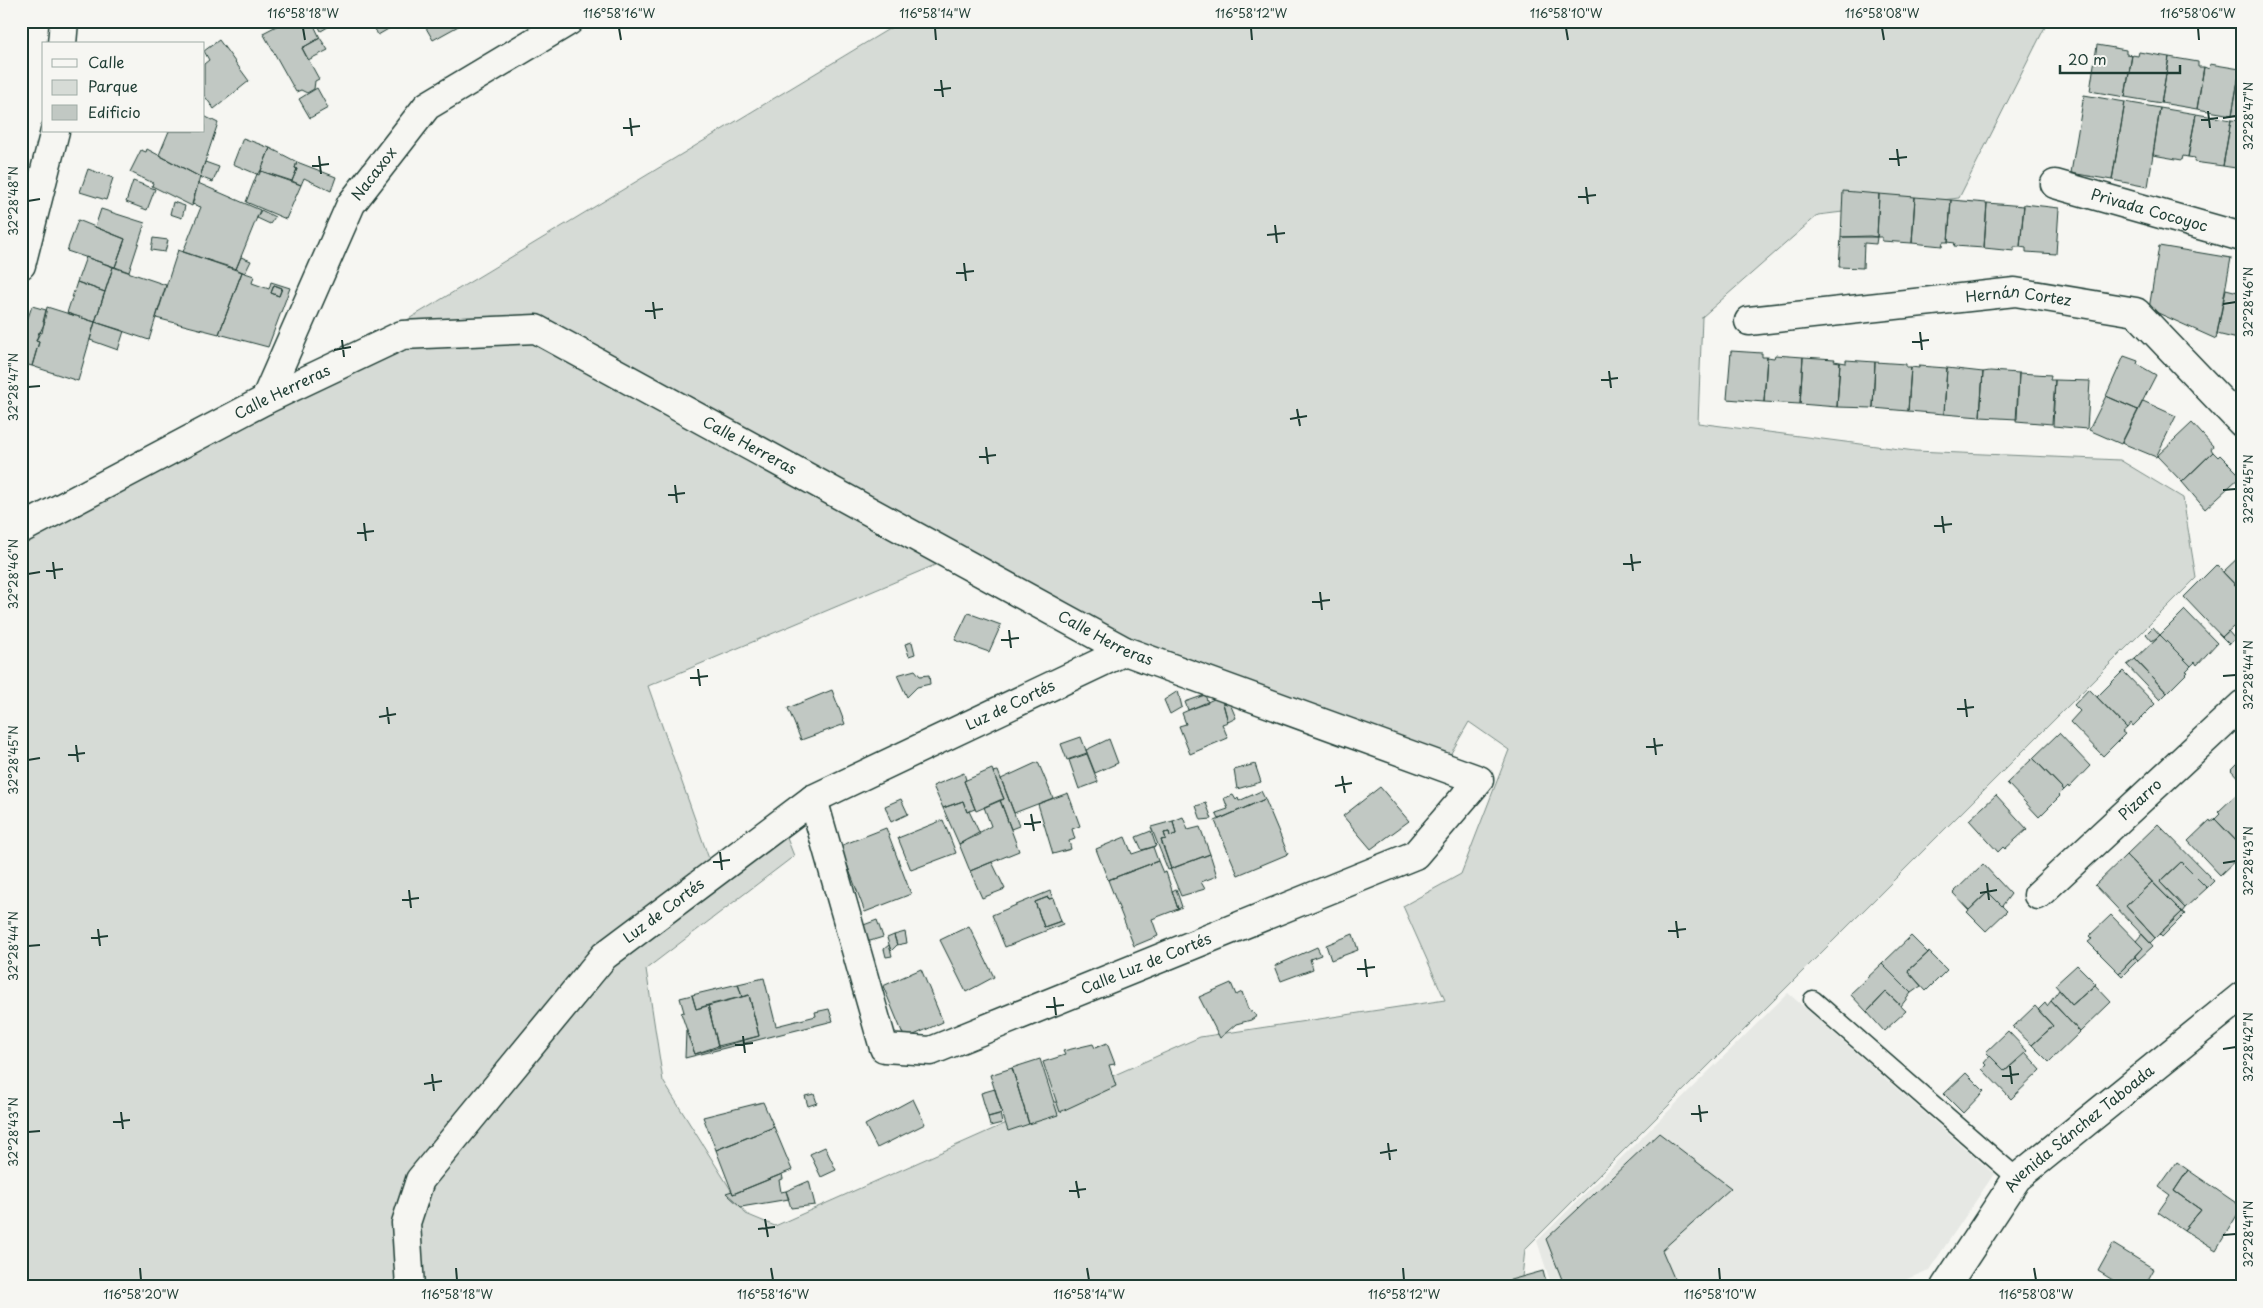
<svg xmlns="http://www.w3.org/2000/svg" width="2263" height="1308" viewBox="0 0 2263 1308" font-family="'Playpen Sans',sans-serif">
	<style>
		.built { fill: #e6e8e4 }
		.green { fill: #d6dbd6; stroke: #7a8c85; fill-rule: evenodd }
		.building { fill: #c1c8c3; stroke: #1f3d34; fill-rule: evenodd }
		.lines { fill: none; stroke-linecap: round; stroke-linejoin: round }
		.lane-casing { stroke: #1f3d34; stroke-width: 21 }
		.street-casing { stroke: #1f3d34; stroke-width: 31 }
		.secondary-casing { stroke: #1f3d34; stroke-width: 31 }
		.lane { stroke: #f6f6f2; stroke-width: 18 }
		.street { stroke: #f6f6f2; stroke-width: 28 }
		.secondary { stroke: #f6f6f2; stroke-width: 28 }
		.ticks { fill: none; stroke: #1f3d34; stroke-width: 2 }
		.labels { text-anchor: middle; stroke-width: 4; stroke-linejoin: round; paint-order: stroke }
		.street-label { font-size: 15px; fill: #1f3d34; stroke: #f6f6f2 }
		.neatline { fill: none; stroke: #1f3d34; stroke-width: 2 }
		.ticks-label { font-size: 12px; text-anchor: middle; fill: #1f3d34 }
	</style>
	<rect width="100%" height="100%" fill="#f6f6f2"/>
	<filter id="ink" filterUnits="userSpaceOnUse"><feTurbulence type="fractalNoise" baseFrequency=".02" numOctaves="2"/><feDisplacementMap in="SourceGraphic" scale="10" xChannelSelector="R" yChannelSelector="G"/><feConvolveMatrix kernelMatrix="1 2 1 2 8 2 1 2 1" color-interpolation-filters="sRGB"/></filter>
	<g filter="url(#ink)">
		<path class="built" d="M1788,993L1994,1174L1929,1270L1888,1287H1552L1537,1241Z"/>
		<path class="green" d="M902,21H2048L1959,198L1818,215L1702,317L1698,423L1915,451L2120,460L2183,498L2196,578L1525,1249L1521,1287H21V529L311,378ZM954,557L1125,651L1443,767L1469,722L1509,750L1461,874L1403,906L1445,1000L1200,1037L775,1226L746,1214L663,1081L646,969L794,856L781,823L714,873L648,686Z"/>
		<path class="building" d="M286,21H312L320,38L302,48L319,79L315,81L314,89L307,93L301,90L296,92L263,33Z
			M316,21H338L321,31Z
			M371,21H402L378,35Z
			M405,21H422L408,28Z
			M422,21H460L462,24L433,40Z
			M320,38L328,50L308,60L302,48Z
			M219,40L249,81L214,109L204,95V64L209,60L204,51Z
			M2097,45L2126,50V54L2132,55L2125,97L2090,91Z
			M2139,52L2169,57L2161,103L2125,97L2132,55L2138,56Z
			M2169,57L2198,62V67H2204L2197,109L2161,103Z
			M2210,64L2240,69L2232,115L2197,109L2204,67L2209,69Z
			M2240,69H2242V116L2232,115Z
			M317,88L328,108L310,118L299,99Z
			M2084,95L2125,102L2112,180L2071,173Z
			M2125,102L2160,108L2148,187L2112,180Z
			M2160,108L2196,114L2188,157L2183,156L2182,160L2153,155Z
			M2196,114L2231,120L2223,166L2194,162L2195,158L2188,157Z
			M204,116L218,123L200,177L159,155L169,131H204Z
			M2231,120L2242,121V169L2223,166Z
			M243,138L270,148L259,175L233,164Z
			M270,148L297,162L295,168L297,169L292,181L261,171Z
			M147,149L200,177L192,206L152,186L153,183L130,172L141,150L146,152Z
			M205,162L219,167L213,182L200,177Z
			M297,162L336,177L331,191L304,178L301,185L292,181L297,169L295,168Z
			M88,169L113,178L106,200L80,192Z
			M261,171L301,185L286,219L246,202L257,174Z
			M133,181L155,189L147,210L126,202Z
			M198,183L260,210L236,269L183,252L201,207L192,204Z
			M1843,191L1879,194L1877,237H1841Z
			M1879,194L1915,197L1912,243L1882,241V237H1877Z
			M1915,197L1951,200L1948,242H1943L1942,246L1912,243Z
			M1951,200L1987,203L1984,248L1954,246L1955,243L1948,242Z
			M173,202L185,206L182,218L170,214Z
			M1987,203L2024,206L2020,247H2014V251L1984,248Z
			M2024,204L2059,208L2056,254L2026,252V248L2020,247Z
			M101,209L145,223L129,272L115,267L125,239L95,227Z
			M261,210L275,217L270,224L257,218Z
			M78,220L125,239L115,267L67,251Z
			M1870,236L1877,237L1876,244L1864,243L1863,268L1839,267L1841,237Z
			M153,238L168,240L165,252L151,250Z
			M2159,246L2231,258L2216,339L2149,309Z
			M178,250L242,272L219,334L156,318Z
			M86,257L113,267L105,292L77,282Z
			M241,257L251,261L245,273L236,269Z
			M113,267L166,285L149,340L95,322Z
			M242,272L254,276L252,283L269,289L271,282L290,288L268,347L219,334ZM274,285L282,288L279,296L271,293Z
			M77,282L105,292L95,322L67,313Z
			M274,285L282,288L279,296L271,293Z
			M2226,289L2242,293V340L2217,334Z
			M32,306L46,310L43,322H45L36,341L39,342L32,366L21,363V338Z
			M47,307L95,322L78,381L32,366L39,342L36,341L39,332L42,333Z
			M95,322L124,331L118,350L90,340Z
			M1731,351L1762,353V357H1767L1764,402L1727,399Z
			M1775,355L1803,357L1800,404L1764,402L1767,357L1774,358Z
			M2124,356L2138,361L2137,364L2156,375L2138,410L2106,396Z
			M1803,357L1835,359L1834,361L1840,362L1837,407L1800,404Z
			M1846,360L1875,362L1873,408L1837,407L1840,362L1846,363Z
			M1875,362L1906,364V367H1911L1908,411L1873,408Z
			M1919,366L1947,368L1944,414L1908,411L1911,367L1919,368Z
			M1947,368L1983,372L1980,417L1944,414Z
			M1990,371L2019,373L2017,419L1980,417L1983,372Z
			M2019,373L2051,375L2050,380H2055L2052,424L2016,421Z
			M2055,380L2090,381L2087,429L2053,426Z
			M2106,396L2138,410L2121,444L2089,430Z
			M2143,401L2176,416L2156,457L2122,443Z
			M2192,423L2213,446L2211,449L2213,452L2182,482L2157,456Z
			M2213,452L2218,457L2220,455L2241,476L2205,509L2182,482Z
			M2242,554V592L2223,572Z
			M2216,565L2242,592V619L2222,637L2184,597Z
			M2185,610L2217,643L2197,665L2195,662L2191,666L2160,635Z
			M968,613L1001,625L989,652L955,640Z
			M2153,627L2160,635L2152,641L2146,634Z
			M2228,631L2235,639L2229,644L2222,637Z
			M2160,635L2191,666L2186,671L2188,672L2167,693L2135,659Z
			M912,642L915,654L909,656L905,644Z
			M2135,659L2167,693L2160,700L2127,665Z
			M915,670L920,676L929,675L930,684L917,687L907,697L897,675Z
			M2123,671L2155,704L2133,726L2131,723L2127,728L2097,697Z
			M2089,689L2127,728L2122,732L2125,734L2103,756L2070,722L2080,711L2074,705Z
			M832,690L845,724L801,740L788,708Z
			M1178,691L1182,707L1170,714L1164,700Z
			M1226,694L1236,718L1228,722L1221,696Z
			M1205,695L1208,703L1188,710L1185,702Z
			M1221,696L1228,722L1222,724L1228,738L1190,754L1179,726L1186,724L1182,713Z
			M2059,733L2090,766L2069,788L2068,786L2064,790L2033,758Z
			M1081,737L1087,753L1067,760L1061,744Z
			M1109,739L1118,763L1095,773L1086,750Z
			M1087,754L1098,782L1079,789L1069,760Z
			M2033,758L2064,790L2059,795L2060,796L2039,817L2007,783Z
			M2242,759V782L2231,770Z
			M1038,762L1053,798L1014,813L1001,779Z
			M1255,764L1261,782L1237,789L1234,770Z
			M992,769L1004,799L976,811L964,781Z
			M998,771L1019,826L1011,829L1000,800L1004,799L993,772Z
			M964,773L966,780L964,781L975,809L967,812L963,801L943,808L933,786Z
			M1380,787L1409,821L1371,849L1343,816Z
			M1261,791L1265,799L1219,819L1216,813L1228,809L1224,798L1233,795L1236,800L1238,798L1239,801Z
			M2239,792L2242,795V847L2215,819L2220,814L2218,812Z
			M1068,793L1080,826L1072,829L1075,839L1069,841L1071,849L1053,854L1038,804Z
			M1996,795L2027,829L2005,849L2003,847L1998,852L1969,820Z
			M901,799L908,814L891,822L885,806Z
			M1265,799L1288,854L1238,875L1215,821Z
			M1000,800L1019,851L970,871L959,844L991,826L984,807Z
			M963,801L967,812L969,811L980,834L959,844L943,808Z
			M1206,803L1212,819L1201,820L1196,806Z
			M1183,817L1188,830L1200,827L1210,854L1171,869L1161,840L1166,839L1164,833L1169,832L1170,836L1176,834L1173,821Z
			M2215,819L2242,847V854L2220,875L2188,841L2210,820L2211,822Z
			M943,820L956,853L911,870L898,838Z
			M1173,821L1176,834L1170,836L1169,832L1164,833L1166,839L1161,840L1171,869L1168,870L1151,827Z
			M2158,824L2214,881L2207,888L2181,862L2160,882L2185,908L2182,912L2126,855Z
			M886,828L911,894L865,912L840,846Z
			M1151,831L1156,846L1142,850L1136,837Z
			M1125,837L1132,854L1153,847L1158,861L1108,880L1096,849Z
			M1210,854L1217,876L1201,882L1205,889L1181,896L1170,869Z
			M2126,855L2152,882L2126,906L2155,938L2150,943L2095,885Z
			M1158,861L1163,873L1166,872L1178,909L1152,919L1158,936L1134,946L1108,880Z
			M992,862L1005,889L982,898L970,871Z
			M2181,862L2207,888L2185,908L2160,882Z
			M1983,864L2011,894L2002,906L1988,892L1969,910L1953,893Z
			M2152,882L2182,912L2155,938L2126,906Z
			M1176,889L1182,907L1178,909L1172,891Z
			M1050,891L1053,898L1049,899L1048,897L1035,902L1044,927L1061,921L1063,924L1005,947L992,915Z
			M1988,892L2007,911L1986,931L1967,912Z
			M1048,897L1049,899L1053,898L1061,921L1044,927L1035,902Z
			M2182,912L2185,914L2162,937L2159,934Z
			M2111,915L2143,948L2119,973L2088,942L2092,939L2089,936Z
			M877,920L883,937L867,942L861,926Z
			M969,926L994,977L966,992L940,940Z
			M905,932L907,943L897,945L894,935Z
			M1353,934L1358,950L1331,960L1326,945Z
			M2142,934L2153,946L2138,960L2135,957L2143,948L2136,941Z
			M894,935L897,945L891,951L887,938Z
			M1911,936L1928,953L1908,971L1921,986L1911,993L1882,964Z
			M889,945L892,956L886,957L884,949Z
			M1317,947L1321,955L1310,959L1313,969L1281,981L1275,966Z
			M1929,952L1947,970L1926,991L1908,971Z
			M2135,957L2138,960L2122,976L2119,973Z
			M1882,964L1911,993L1901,1006L1886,992L1867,1012L1850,994Z
			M2077,965L2096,984L2072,1005L2055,985Z
			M921,969L943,1022L905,1039L883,986Z
			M764,978L776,1026L816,1016L815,1012L829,1009L833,1021L685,1058L686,1031L695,1054L759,1036L749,995L742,997L738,984Z
			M1231,983L1236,995L1242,992L1248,1009L1257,1016L1251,1020L1236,1024L1220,1038L1199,997Z
			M738,984L742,997L696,1009L692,995Z
			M2095,985L2111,1002L2080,1032L2051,1001L2059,990L2072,1005Z
			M1886,992L1906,1011L1884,1031L1867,1012Z
			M692,995L696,1009L708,1005L718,1046L695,1054L681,1013L684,1012L680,998Z
			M749,995L759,1036L718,1046L708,1005Z
			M2051,1001L2080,1032L2049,1062L2032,1045L2053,1026L2038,1010L2045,1003L2047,1006Z
			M2035,1006L2053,1026L2032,1045L2013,1027Z
			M2008,1031L2027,1051L2005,1071L1986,1052Z
			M1107,1043L1115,1064L1109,1065L1116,1086L1060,1112L1043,1062L1065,1055L1063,1051L1093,1044L1095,1048Z
			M2026,1053L2041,1070L2011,1099L1982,1069L1986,1065L1984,1063L1990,1056L2005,1071Z
			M1040,1059L1058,1115L1029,1124L1012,1068Z
			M1012,1068L1029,1124L1008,1131L990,1075Z
			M1966,1073L1984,1091L1963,1113L1944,1094Z
			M995,1089L1002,1113L988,1117L981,1093Z
			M814,1094L817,1103L808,1106L805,1096Z
			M913,1099L925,1124L877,1148L865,1125Z
			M763,1102L774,1127L716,1150L703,1117Z
			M1000,1114L1002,1123L990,1126L988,1117Z
			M774,1127L792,1170L733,1194L716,1150Z
			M1659,1133L1731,1188L1662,1250L1677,1285L1565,1287L1546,1239Z
			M825,1147L836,1170L821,1177L810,1154Z
			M2177,1162L2188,1170L2174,1191L2201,1210L2184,1230L2158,1212L2170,1195L2159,1187Z
			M2188,1170L2242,1207L2216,1250L2184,1230L2201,1210L2174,1191Z
			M782,1174L783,1179L779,1180L781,1192L786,1191L789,1199L741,1207L726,1193L732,1191L733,1194Z
			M809,1181L815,1205L791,1208L786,1191Z
			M2113,1244L2154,1269L2144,1287H2124L2098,1271Z
			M1543,1271L1547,1287H1497L1496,1284Z"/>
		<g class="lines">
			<g class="lane-casing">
				<path id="lane" d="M1813,1000L2017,1178"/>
			</g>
			<g class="street-casing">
				<g id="street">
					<path d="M62,44L64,21"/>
					<path id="s1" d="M2055,184L2242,237"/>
					<path d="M21,265L55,131"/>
					<path id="s2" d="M1749,321L2015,292L2136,312L2242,423"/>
					<path id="s3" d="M265,400L351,204L427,106L569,21"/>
					<path id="s4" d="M21,529L265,400L402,335L536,329L1125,651L1479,780L1415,855L931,1051L884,1048L813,799"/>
					<path id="s5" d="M2038,895L2242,705"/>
					<path id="s6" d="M410,1287L406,1223L420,1180L604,956L813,799L1125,651"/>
				</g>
			</g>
			<g class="secondary-casing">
				<g id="secondary">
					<path id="s7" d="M1945,1287L2017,1178L2242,996"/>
				</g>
			</g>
			<use href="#lane" class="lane"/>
			<use href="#street" class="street"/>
			<use href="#secondary" class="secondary"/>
		</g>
	</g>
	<path class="ticks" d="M303,28L305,40M619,28L621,40M935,28L936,40M1251,28L1252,40M1566,28L1568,40M1882,28L1884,40M2198,28L2199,40M941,80L943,97M934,90L951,88M2208,111L2210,128M630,118L632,136M2223,118L2236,116M2201,120L2218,118M623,128L640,126M1897,149L1899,166M319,156L321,174M1889,159L1907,157M312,166L329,164M1586,187L1588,204M1578,197L1596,195M28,201L40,199M1275,225L1277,243M1267,235L1285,233M964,263L966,281M956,273L974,271M653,302L655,319M2223,304L2236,302M645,311L663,309M1920,332L1922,350M342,340L344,357M1912,342L1929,340M334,350L351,347M1609,371L1611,388M1601,380L1618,378M28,387L40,386M1297,409L1300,426M1290,419L1307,416M986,447L988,464M979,457L996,455M675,485L677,503M2223,490L2236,489M668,495L685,493M1942,516L1944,533M364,523L366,541M1934,526L1952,524M357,533L374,531M1631,554L1633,571M53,562L55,579M1623,564L1641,562M46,571L63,569M28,574L40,572M1320,592L1322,610M1312,602L1330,600M1009,630L1011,648M1001,640L1019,638M698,669L700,686M2223,676L2236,675M690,678L708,676M1965,699L1967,717M387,707L389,724M1957,709L1974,707M379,717L396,714M1654,738L1656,755M76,745L78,762M1646,747L1663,745M68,755L85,753M28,760L40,758M1342,776L1345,793M1335,786L1352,783M1031,814L1034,831M1024,824L1041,822M720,852L722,870M713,862L730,860M2223,863L2236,861M1987,883L1989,900M409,890L411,908M1980,893L1997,890M402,900L419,898M1676,921L1678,938M98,929L100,946M1668,931L1686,929M91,938L108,936M28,946L40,945M1365,959L1367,977M1357,969L1375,967M1054,997L1056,1015M1046,1007L1064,1005M743,1036L745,1053M735,1045L753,1043M2223,1049L2236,1047M2010,1066L2012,1084M432,1074L434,1091M2002,1076L2019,1074M424,1084L442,1081M1699,1105L1701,1122M121,1112L123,1129M1691,1114L1708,1112M113,1122L130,1120M28,1132L40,1131M1388,1143L1390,1160M1380,1153L1397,1150M1076,1181L1079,1198M1069,1191L1086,1189M765,1219L768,1237M758,1229L775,1227M2223,1235L2236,1234M140,1268L141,1280M456,1268L457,1280M771,1268L773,1280M1087,1268L1089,1280M1403,1268L1404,1280M1719,1268L1720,1280M2034,1268L2036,1280"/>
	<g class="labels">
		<g class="street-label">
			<text dy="5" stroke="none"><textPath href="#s3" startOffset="252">Nacaxox</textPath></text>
			<text dy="5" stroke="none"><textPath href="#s1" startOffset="98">Privada Cocoyoc</textPath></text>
			<text dy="5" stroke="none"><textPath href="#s2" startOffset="271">Hernán Cortez</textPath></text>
			<text dy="5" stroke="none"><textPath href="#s4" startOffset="295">Calle Herreras</textPath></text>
			<text dy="5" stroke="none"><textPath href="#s4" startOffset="805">Calle Herreras</textPath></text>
			<text dy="5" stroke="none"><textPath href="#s4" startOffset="1210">Calle Herreras</textPath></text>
			<text dy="5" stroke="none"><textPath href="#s6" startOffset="879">Luz de Cortés</textPath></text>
			<text dy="5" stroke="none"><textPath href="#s5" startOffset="140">Pizarro</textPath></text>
			<text dy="5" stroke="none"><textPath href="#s6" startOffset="474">Luz de Cortés</textPath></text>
			<text transform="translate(1146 964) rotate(-22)" y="5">Calle Luz de Cortés</text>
			<text dy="5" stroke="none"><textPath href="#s7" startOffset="210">Avenida Sánchez Taboada</textPath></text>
		</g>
	</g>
	<rect width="2263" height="1308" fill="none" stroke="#f6f6f2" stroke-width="55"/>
	<rect x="42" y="42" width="162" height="90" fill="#f6f6f2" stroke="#a0aca6"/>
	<rect x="52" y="59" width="25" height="8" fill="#f6f6f2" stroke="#a0aca6"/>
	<text x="88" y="68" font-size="15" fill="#1f3d34">Calle</text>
	<rect x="52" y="80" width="25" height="15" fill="#d6dbd6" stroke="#a0aca6"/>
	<text x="88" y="92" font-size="15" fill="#1f3d34">Parque</text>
	<rect x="52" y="105" width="25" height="15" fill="#c1c8c3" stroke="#a0aca6"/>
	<text x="88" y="118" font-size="15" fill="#1f3d34">Edificio</text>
	<path d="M2060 65v8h120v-8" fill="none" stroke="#1f3d34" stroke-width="2.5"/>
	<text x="2068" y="65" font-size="15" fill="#1f3d34" stroke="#f6f6f2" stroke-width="4" paint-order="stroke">20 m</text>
	<rect x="28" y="28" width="2208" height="1252" class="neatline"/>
	<g class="ticks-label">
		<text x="303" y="18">116°58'18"W</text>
		<text x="619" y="18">116°58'16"W</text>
		<text x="935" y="18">116°58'14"W</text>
		<text x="1251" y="18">116°58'12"W</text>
		<text x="1566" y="18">116°58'10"W</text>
		<text x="1882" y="18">116°58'08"W</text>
		<text x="2198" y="18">116°58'06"W</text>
		<text transform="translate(2249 116) rotate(-90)" y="4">32°28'47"N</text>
		<text transform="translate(14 201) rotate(-90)" y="4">32°28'48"N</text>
		<text transform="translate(2249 302) rotate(-90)" y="4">32°28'46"N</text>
		<text transform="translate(14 387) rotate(-90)" y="4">32°28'47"N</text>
		<text transform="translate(2249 489) rotate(-90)" y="4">32°28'45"N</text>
		<text transform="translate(14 574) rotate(-90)" y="4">32°28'46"N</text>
		<text transform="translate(2249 675) rotate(-90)" y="4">32°28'44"N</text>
		<text transform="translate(14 760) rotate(-90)" y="4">32°28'45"N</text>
		<text transform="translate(2249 861) rotate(-90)" y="4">32°28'43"N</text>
		<text transform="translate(14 946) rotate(-90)" y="4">32°28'44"N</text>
		<text transform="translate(2249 1047) rotate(-90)" y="4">32°28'42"N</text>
		<text transform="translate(14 1132) rotate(-90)" y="4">32°28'43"N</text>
		<text transform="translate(2249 1234) rotate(-90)" y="4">32°28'41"N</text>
		<text x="141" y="1299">116°58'20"W</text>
		<text x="457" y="1299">116°58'18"W</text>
		<text x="773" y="1299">116°58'16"W</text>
		<text x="1089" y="1299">116°58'14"W</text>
		<text x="1404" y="1299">116°58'12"W</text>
		<text x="1720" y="1299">116°58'10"W</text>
		<text x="2036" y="1299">116°58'08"W</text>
	</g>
</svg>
